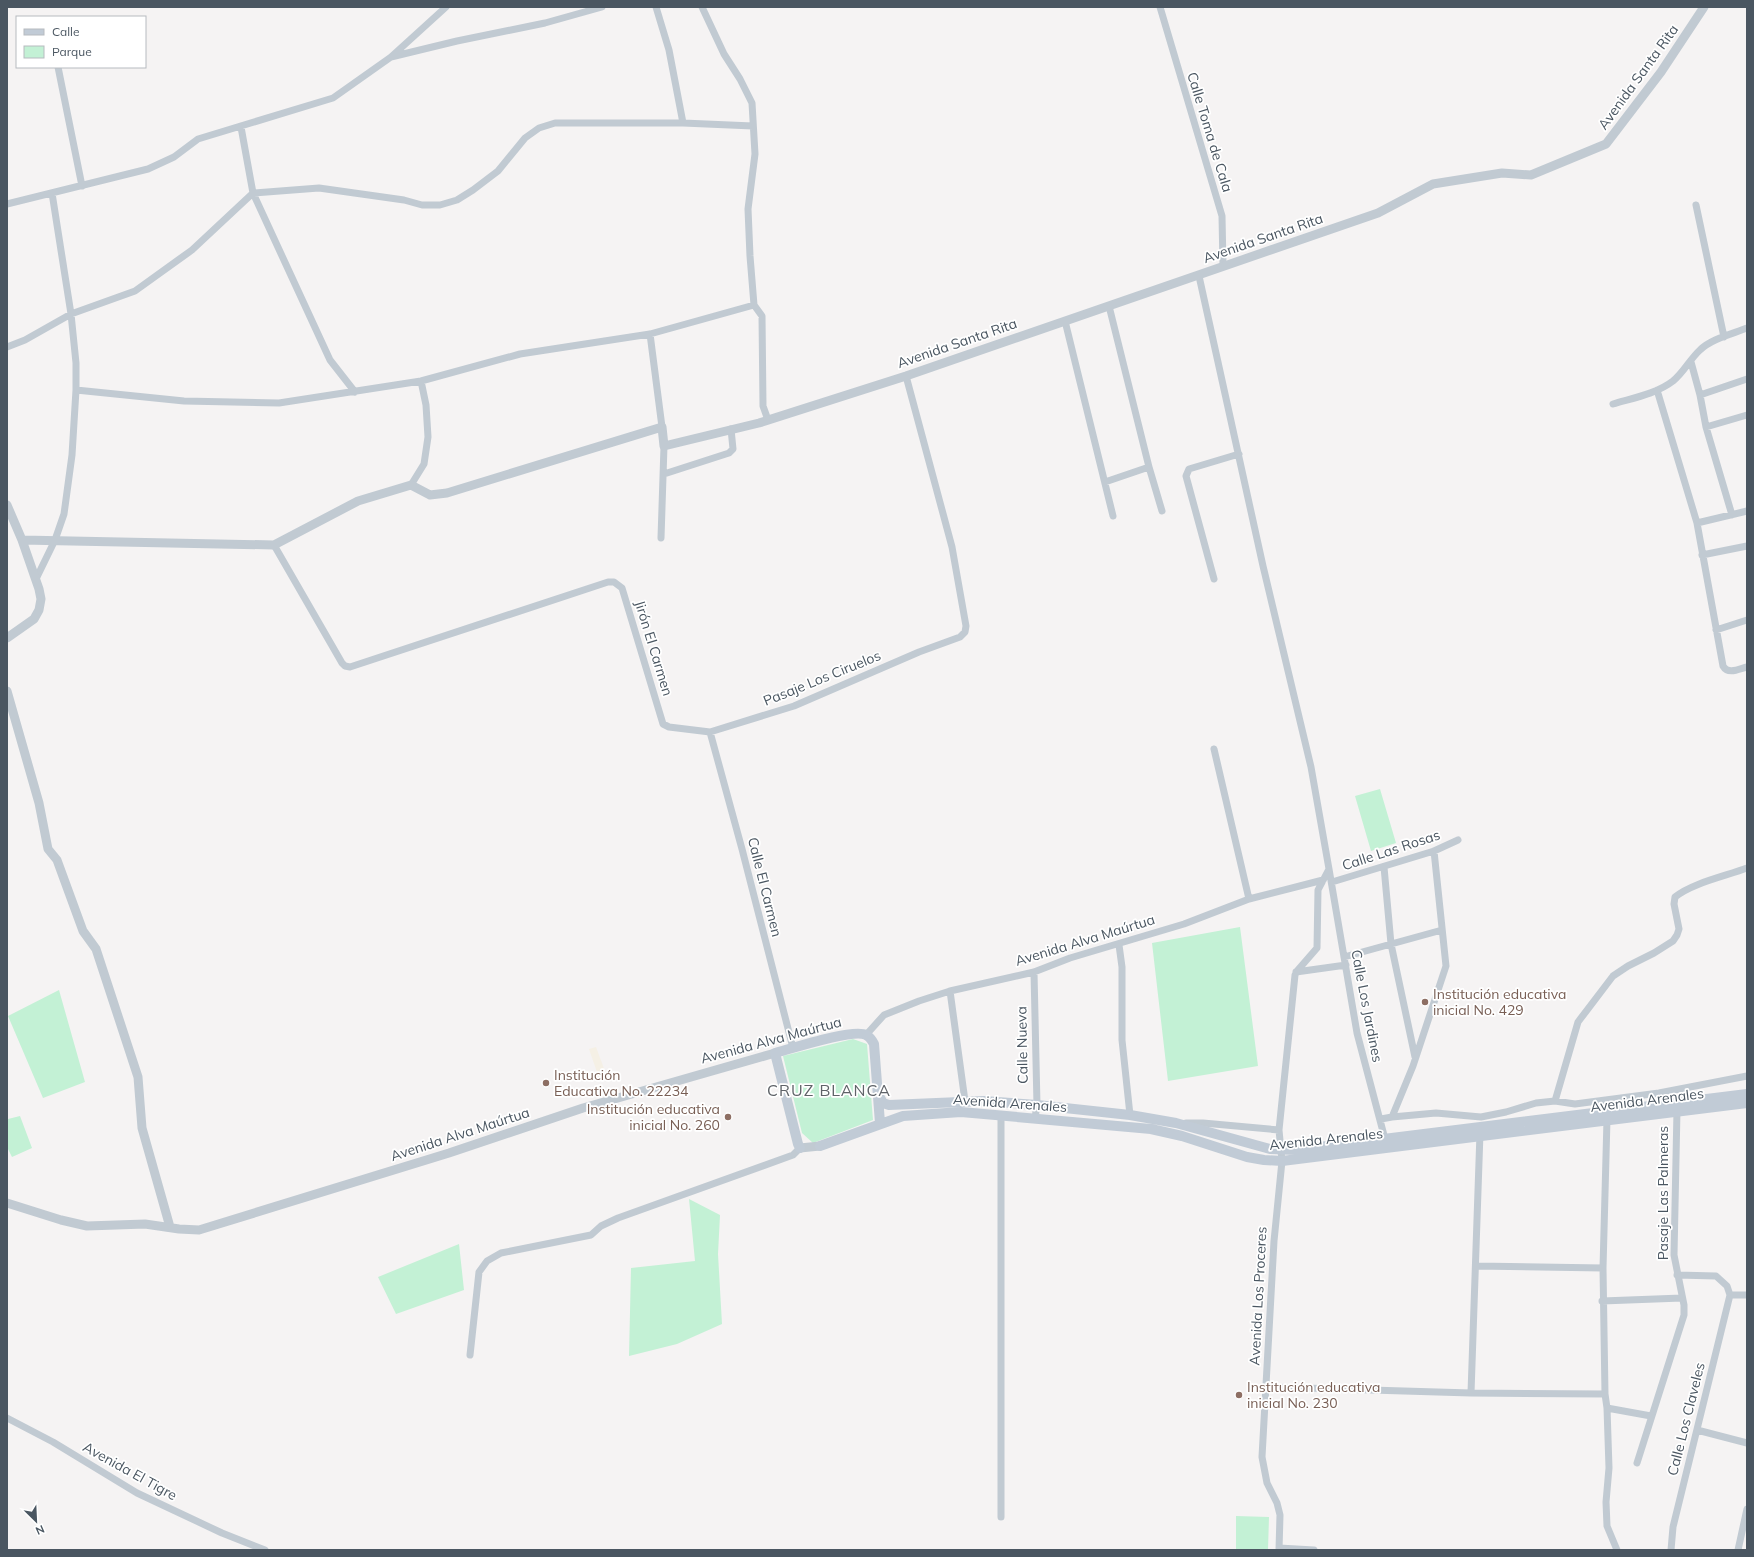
<svg xmlns="http://www.w3.org/2000/svg" width="1754" height="1557" viewBox="0 0 1754 1557" font-family="Mulish,sans-serif">
	<style>
		.green { fill: #c3f1d5 }
		.sand { fill: #f5f0e5 }
		.lines { fill: none; stroke-linecap: round; stroke-linejoin: round }
		.minor { stroke: #c1cad2; stroke-width: 7 }
		.tertiary { stroke: #c1cad2; stroke-width: 9 }
		.secondary { stroke: #c1cbd6; stroke-width: 10 }
		.education-dot { fill: #8d6e63; stroke: #fff; stroke-width: 1.5 }
		.labels { text-anchor: middle; stroke-width: 3.5; stroke-linejoin: round; paint-order: stroke }
		.street-label { font-size: 14px; fill: #4a5661; stroke: #fff }
		.education-label { font-size: 14px; fill: #785e54; stroke: #fff; text-anchor: start }
		.quarter-label { font-size: 16px; letter-spacing: 1px; fill: #5f6368; stroke: #fff }
	</style>
	<rect width="100%" height="100%" fill="#f5f3f3"/>
	<path class="green" d="M1380,789L1396,843L1371,851L1355,796Z
		M1240,927L1258,1066L1168,1081L1152,943Z
		M59,990L85,1082L43,1098L8,1016Z
		M853,1039L867,1044L873,1120L813,1143L802,1133L783,1056Z
		M7,1116L8,1119L20,1116L32,1148L12,1157L7,1147Z
		M689,1199L720,1215L718,1254L722,1324L677,1344L629,1356L631,1268L695,1261Z
		M459,1244L464,1290L396,1314L378,1277Z
		M1236,1516L1269,1517L1268,1550H1236Z"/>
	<path class="sand" d="M596,1047L606,1074L599,1078L589,1049Z"/>
	<g class="lines">
		<path class="minor" d="M656,7L669,50L683,123
			M702,7L724,54L740,79L752,103L755,154L748,209L750,256L754,305L762,316L763,406L768,420
			M1160,7L1222,216L1223,266
			M391,57L446,7
			M58,67L82,186
			M241,127L253,193L330,360L355,392
			M7,204L148,169L174,157L198,139L333,98L391,57L457,41L545,23L602,7
			M1696,205L1724,337
			M1199,276L1263,566L1311,767L1329,869L1318,890L1317,948L1297,971L1295,975L1279,1130L1282,1161L1274,1241L1262,1457L1267,1483L1277,1503L1280,1515L1279,1550
			M1109,306L1149,467L1162,511
			M1065,321L1113,516
			M650,334L662,427
			M7,347L25,340L71,314L135,291L192,250L253,193L319,188L404,200L422,205H440L457,200L473,190L498,171L525,138L539,128L555,123H683L753,126
			M1691,362L1700,395L1706,427L1732,515
			M76,390L184,401L279,403L421,381L520,354L650,334L754,305
			M1657,390L1697,523L1723,666C1728,675 1739,669 1747,667
			M1700,395L1747,379
			M1613,404C1633,398 1656,394 1673,381C1684,372 1690,359 1700,350C1711,339 1732,334 1747,328
			M1706,427L1747,415
			M664,474L729,453L733,449L731,429
			M1105,482L1149,467
			M411,485L424,464L428,437L426,405L421,381
			M1697,523L1747,511
			M661,538L664,446
			M274,545L342,663L345,666L350,667L608,582H614L622,588L663,724L669,727L710,732L794,706L919,652L960,637L965,632L966,626L952,547L906,376
			M1702,555L1747,546
			M36,579L55,540L64,514L72,455L76,390V363L71,314L52,193
			M1214,579L1186,476L1189,469L1239,454
			M1716,630L1747,620
			M710,732L742,849L793,1048
			M1214,749L1249,899
			M1384,867L1391,944L1415,1057
			M1329,869L1357,1033L1386,1143
			M1332,882L1434,851L1458,840
			M1119,945L1122,967V1040L1130,1115
			M1344,957L1442,930
			M1034,972L1037,1105L1035,1118
			M1296,972L1346,965
			M950,991L965,1101
			M866,1035L884,1015L919,1001L950,991L1034,972L1070,958L1184,924L1249,899L1323,880
			M1555,1101L1578,1022L1613,976L1628,966L1654,953L1673,941L1677,935L1679,929L1674,904L1675,897C1692,883 1726,876 1747,868
			M1001,1115V1517
			M1392,1117L1436,1113L1481,1117L1506,1112L1536,1103L1555,1101L1575,1104L1659,1093L1747,1076
			M1381,1119L1392,1117L1413,1066L1446,966L1434,851
			M1607,1119L1603,1268L1605,1394L1607,1408L1609,1468L1606,1502L1607,1526L1617,1550
			M1186,1123H1203L1279,1130
			M1476,1266L1603,1268
			M1677,1275L1716,1276L1727,1286L1730,1295
			M1730,1295H1747
			M1602,1301L1682,1298
			M470,1355L479,1272L487,1261L501,1253L591,1235L601,1226L618,1218L793,1155L800,1148
			M1266,1387L1471,1393L1605,1394
			M1471,1393L1480,1133
			M1607,1408L1651,1416
			M7,1418L53,1442L137,1493L222,1533L265,1550
			M1697,1430L1747,1443
			M1637,1463L1684,1315V1305L1674,1255L1677,1110
			M1279,1548L1314,1550
			M1671,1550L1673,1527L1730,1295
			M1738,1550L1747,1509"/>
		<path class="tertiary" d="M7,505L22,540L39,589L41,599L39,610L34,619L7,638
			M22,540L274,545L358,501L411,485L430,495L447,493L662,427L664,446L759,423L906,376L1378,213L1433,184L1502,173L1531,175L1606,144L1661,72L1704,7
			M7,691L39,803L48,849L57,860L83,931L96,949L138,1077L142,1128L170,1227
			M800,1148L820,1146
			M7,1203L61,1220L87,1226L145,1224L179,1229L199,1230L449,1153L583,1108L775,1053"/>
		<path class="secondary" d="M879,1096L883,1103L889,1105L984,1101L1037,1105L1130,1115L1176,1123L1270,1149L1295,1150L1747,1094
			M820,1146L903,1116L961,1112L1151,1129L1182,1136L1247,1157L1264,1160L1282,1161L1747,1103
			M800,1148L798,1144L775,1053C790,1049 854,1028 866,1035C870,1037 872,1040 874,1044L880,1123"/>
	</g>
	<g class="education-dot">
		<circle cx="1425" cy="1002" r="4"/>
		<circle cx="546" cy="1083" r="4"/>
		<circle cx="728" cy="1117" r="4"/>
		<circle cx="1239" cy="1395" r="4"/>
	</g>
	<g class="labels">
		<g class="street-label">
			<text transform="translate(1638 77) rotate(-54)" y="5">Avenida Santa Rita</text>
			<text transform="translate(1210 132) rotate(73)" y="5">Calle Toma de Cala</text>
			<text transform="translate(1263 238) rotate(-19)" y="5">Avenida Santa Rita</text>
			<text transform="translate(957 343) rotate(-19)" y="5">Avenida Santa Rita</text>
			<text transform="translate(654 648) rotate(73)" y="5">Jirón El Carmen</text>
			<text transform="translate(822 678) rotate(-22)" y="5">Pasaje Los Ciruelos</text>
			<text transform="translate(1391 850) rotate(-18)" y="5">Calle Las Rosas</text>
			<text transform="translate(765 887) rotate(76)" y="5">Calle El Carmen</text>
			<text transform="translate(1085 940) rotate(-17)" y="5">Avenida Alva Maúrtua</text>
			<text transform="translate(1367 1006) rotate(79)" y="5">Calle Los Jardines</text>
			<text transform="translate(771 1040) rotate(-15)" y="5">Avenida Alva Maúrtua</text>
			<text transform="translate(1022 1045) rotate(-91)" y="5">Calle Nueva</text>
			<text transform="translate(1647 1100) rotate(-7)" y="5">Avenida Arenales</text>
			<text transform="translate(1010 1103) rotate(4)" y="5">Avenida Arenales</text>
			<text transform="translate(460 1134) rotate(-18)" y="5">Avenida Alva Maúrtua</text>
			<text transform="translate(1326 1139) rotate(-6)" y="5">Avenida Arenales</text>
			<text transform="translate(1663 1193) rotate(-90)" y="5">Pasaje Las Palmeras</text>
			<text transform="translate(1258 1296) rotate(-87)" y="5">Avenida Los Proceres</text>
			<text transform="translate(1686 1419) rotate(-76)" y="5">Calle Los Claveles</text>
			<text transform="translate(130 1471) rotate(29)" y="5">Avenida El Tigre</text>
		</g>
		<g class="education-label">
			<text x="1433" y="999">Institución educativa<tspan x="1433" dy="16">inicial No. 429</tspan></text>
			<text x="554" y="1080">Institución<tspan x="554" dy="16">Educativa No. 22234</tspan></text>
			<text x="720" y="1114" text-anchor="end">Institución educativa<tspan x="720" dy="16">inicial No. 260</tspan></text>
			<text x="1247" y="1392">Institución educativa<tspan x="1247" dy="16">inicial No. 230</tspan></text>
		</g>
		<g class="quarter-label">
			<text x="829" y="1096">CRUZ BLANCA</text>
		</g>
	</g>
	<rect width="1754" height="1557" fill="none" stroke="#4a5661" stroke-width="16"/>
	<rect x="16" y="16" width="130" height="52" fill="#ffffff" stroke="#b7bbc0"/>
	<rect x="24" y="29" width="20" height="6" fill="#c1cbd6" stroke="#b7bbc0"/>
	<text x="52" y="36" font-size="12" fill="#4a5661">Calle</text>
	<rect x="24" y="46" width="20" height="12" fill="#c3f1d5" stroke="#b7bbc0"/>
	<text x="52" y="56" font-size="12" fill="#4a5661">Parque</text>
	<g transform="translate(36 1521) rotate(156)" stroke="#ffffff" stroke-width="3" paint-order="stroke">
	<path d="M0-3L7 15L0 10L-7 15Z" fill="#4a5661"/>
	<text y="-6" font-size="11" font-weight="bold" text-anchor="middle" fill="#4a5661">N</text>
	</g>
</svg>
